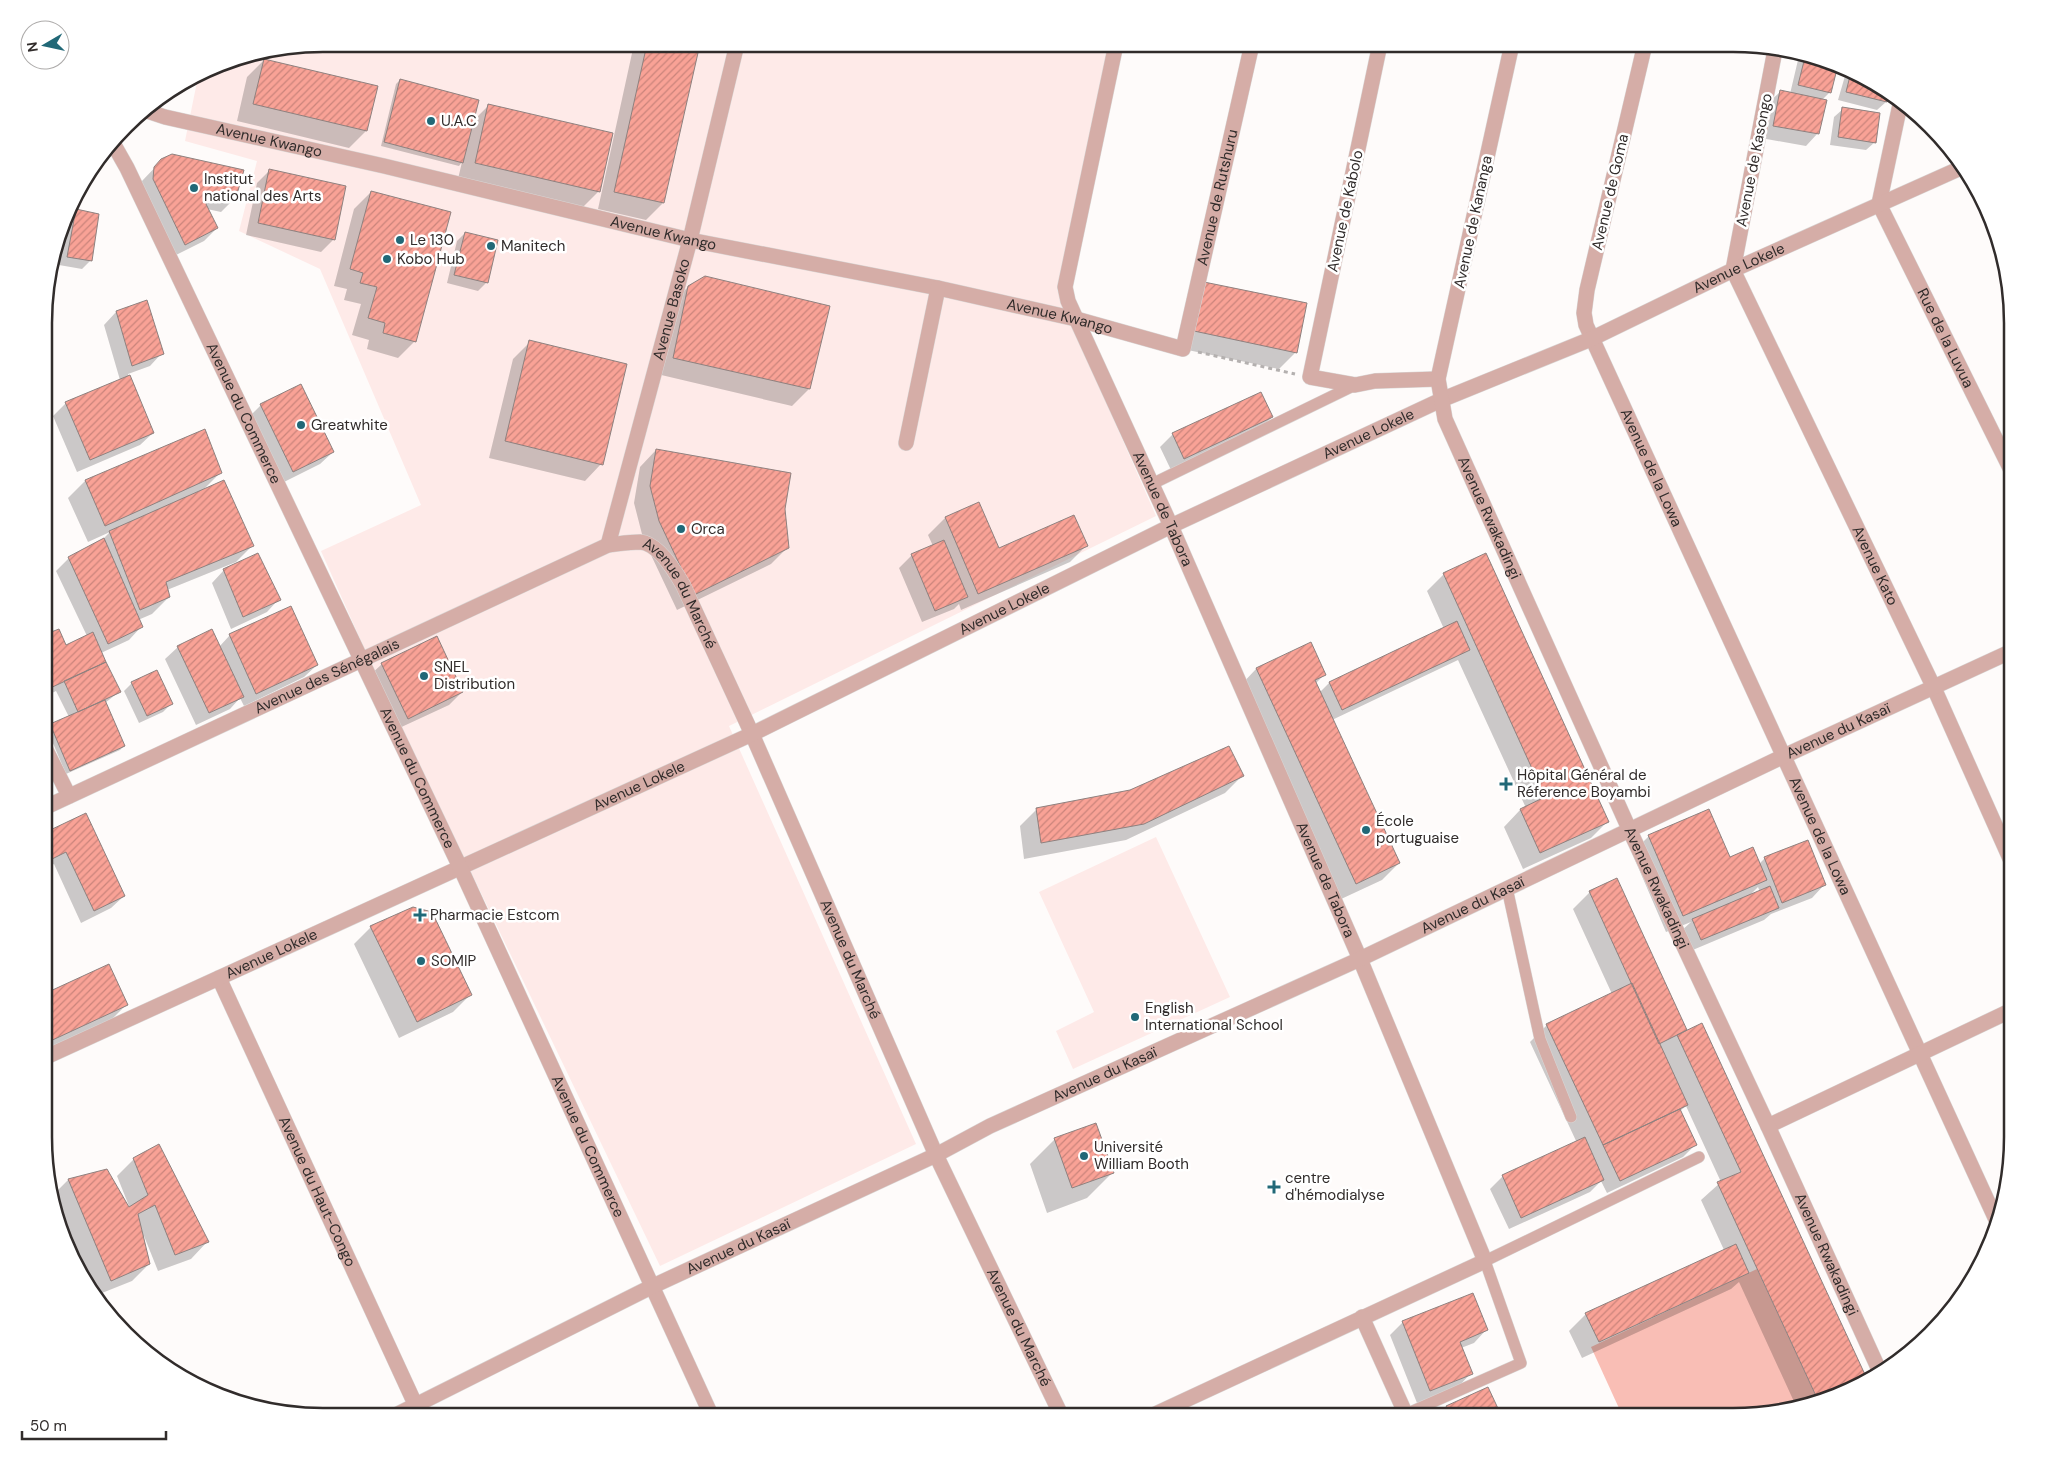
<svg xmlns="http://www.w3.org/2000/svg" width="2056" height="1461" viewBox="0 0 2056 1461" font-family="'DM Sans',sans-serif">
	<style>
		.built { fill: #feeae8 }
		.pitch { fill: #f9beb5 }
		.shadow { fill: #0003; fill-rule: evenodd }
		.building { fill: url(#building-hatch); stroke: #8e817f }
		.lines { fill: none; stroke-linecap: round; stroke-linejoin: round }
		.service-casing { stroke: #d9d6d5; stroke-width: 12 }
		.minor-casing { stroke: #d9d6d5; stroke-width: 16 }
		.tertiary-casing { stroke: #d9d6d5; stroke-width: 16 }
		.path { stroke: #b4b0af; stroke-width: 3; stroke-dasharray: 4 4; stroke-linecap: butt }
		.service { stroke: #d5ada7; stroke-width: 11 }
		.minor { stroke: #d5ada7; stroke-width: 15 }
		.tertiary { stroke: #d5ada7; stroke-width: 15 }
		.poi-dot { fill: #216877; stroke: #fff; stroke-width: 2 }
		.labels { text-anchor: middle; stroke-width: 5; stroke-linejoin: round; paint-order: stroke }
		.poi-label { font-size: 15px; fill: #312c2b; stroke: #fff; text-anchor: start }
		.street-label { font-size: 15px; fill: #312c2b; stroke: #fff }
		.rim { fill: none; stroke: #312c2b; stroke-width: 2.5 }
	</style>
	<defs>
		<pattern id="building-hatch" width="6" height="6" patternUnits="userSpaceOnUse" patternTransform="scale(1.25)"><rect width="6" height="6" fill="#f9a296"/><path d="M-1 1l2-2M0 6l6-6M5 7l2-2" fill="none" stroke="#ca847b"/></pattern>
	</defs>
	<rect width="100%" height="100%" fill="#fefbfa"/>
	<path class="built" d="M324,44H1113L1057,290L1156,516L729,726L916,1144L660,1266L373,668L321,551L421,505L320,269L239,231L257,161L185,141L198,77L217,65Z
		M1156,837L1230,997L1073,1069L1056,1031L1094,1012L1039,892Z"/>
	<path class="pitch" d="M1757,1269L1816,1396L1784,1410L1733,1417H1623L1591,1347Z"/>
	<path class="shadow" d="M634,44H699L663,203L646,220L598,209Z
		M1780,51L1840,65H1836L1830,92L1822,100L1818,133L1806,146L1761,138L1767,104L1780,92L1790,94L1798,60L1802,57Z
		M264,60L376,87L366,131L349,148L237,121L247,77Z
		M1847,69L1888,93L1886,102L1877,110L1838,100Z
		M400,80L473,121L488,106L599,191L582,208L458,179L462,162L459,166L381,146L396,84Z
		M1843,109L1875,142L1866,150L1830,145L1834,117Z
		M162,160L233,200L221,212L207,209L217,228L204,241L172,257L141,192L142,181Z
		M270,170L334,239L321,252L246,235L257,183Z
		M371,192L415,341L398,358L367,349L369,340L352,335L361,304L344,300L347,289L334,286L354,209Z
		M77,211L91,260L82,269L59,265L68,219Z
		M465,233L497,241L486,283L478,291L447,283L457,241Z
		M688,287L809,389L792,406L657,374L671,304Z
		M1188,300L1296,352L1279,369L1178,348Z
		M116,312L162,353L150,366L128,374L153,433L140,445L77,472L53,416L66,403L120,380L104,325Z
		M530,342L601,464L585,481L489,458L513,359Z
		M300,386L333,452L320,464L280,484L248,418L261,405Z
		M1272,417L1259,430L1171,470L1160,447L1173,434Z
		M204,431L220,473L202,491L252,546L236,562L167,590L169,597L152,614L138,620L141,627L129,640L101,653L119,692L105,703L124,746L120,750L66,774L47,729L50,725L69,717L56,691L46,696V636L65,646L87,636L56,571L69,558L102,540L110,532L88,542L68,498L85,481Z
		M656,450L784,509L788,547L771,564L677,610L643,538L634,503L640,467Z
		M978,503L998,550L1087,545L1070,562L961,610L959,604L954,609L922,622L899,568L912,555L933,546L928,535L945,518Z
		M224,570L279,599L267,612L231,629L212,583Z
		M1444,574L1607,822L1591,838L1523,869L1504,827L1520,810L1526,808L1458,660L1332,720L1399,863L1382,880L1339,900L1240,686L1256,669L1310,644L1324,675L1315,684L1319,693L1329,683L1444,629L1427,591Z
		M230,635L317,665L304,677L244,706L240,698L230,709L196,725L165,659L178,647H219Z
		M382,664L462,692L449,705L395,730L369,676Z
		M132,683L171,704L163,712L139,723L124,691Z
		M1242,776L1225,793L1126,840L1024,859L1020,826L1037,809L1130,791Z
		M46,833L124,896L111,908L81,923L54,864L46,868Z
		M1649,836L1730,859L1759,864L1765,858L1824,885L1812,898L1771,914L1764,920L1688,952L1680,932L1691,922L1666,932L1632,853ZM1758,887L1760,892L1748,897Z
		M1616,880L1686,1032L1867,1381L1856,1388L1804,1408L1788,1410L1796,1406L1739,1282L1731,1289L1582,1358L1569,1331L1586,1314L1724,1250L1701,1200L1721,1182L1686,1106L1680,1111L1696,1144L1683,1157L1607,1193L1601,1181L1590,1192L1509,1229L1490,1189L1503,1176L1577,1143L1530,1042L1547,1025L1612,994L1573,909L1590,892Z
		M371,927L470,995L453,1012L399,1038L354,944Z
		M46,995L126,1005L109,1022L46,1051Z
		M1055,1139L1112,1173L1087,1198L1047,1213L1030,1164Z
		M134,1159L207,1242L191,1259L158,1271L144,1236H142L149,1264L132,1281L97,1295L90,1287L64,1226L53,1195L68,1180L106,1171L128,1207L129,1206L117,1176Z
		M1403,1322L1486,1330L1474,1343L1461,1348L1471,1373L1459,1386L1417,1403L1390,1335Z
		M1488,1389L1501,1417H1437L1447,1407Z"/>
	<path class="building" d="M647,44H700L664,203L614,192Z
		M1805,57L1838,65L1831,93L1798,85Z
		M264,59L378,86L367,131L253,104Z
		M1851,72L1889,94L1887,102L1846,92Z
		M400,79L479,100L463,163L384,142Z
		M1780,90L1827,100L1819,134L1773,126Z
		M488,104L613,133L600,192L475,163Z
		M1842,107L1880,113L1876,143L1838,137Z
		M172,154L244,170L235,201L210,195L206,204L218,228L185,245L153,179L154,167L161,159Z
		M269,169L346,186L335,240L258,223Z
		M371,191L451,212L416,342L383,333L385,323L368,318L377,287L360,283L363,273L350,269Z
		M76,209L99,214L92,261L67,257Z
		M465,232L498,240L488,283L454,275Z
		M705,276L830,306L810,389L673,358L688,286Z
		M1204,282L1307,303L1297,353L1194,331Z
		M147,300L164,354L132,366L116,311Z
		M529,340L627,364L603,465L505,441Z
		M130,375L154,433L90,460L65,402Z
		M301,384L334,452L293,472L260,404Z
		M1261,392L1273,417L1184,459L1172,433Z
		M205,429L222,473L105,526L85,480Z
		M656,449L791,473L785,509L789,548L694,595L659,521L650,486Z
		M224,480L254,546L166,582L170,597L140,610L109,531Z
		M979,502L999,548L1074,515L1088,546L978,594L945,517Z
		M104,538L143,627L108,644L68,557Z
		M944,540L968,597L935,611L911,554Z
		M258,553L281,600L243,617L223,569Z
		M1486,553L1609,822L1540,853L1520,809L1545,797L1443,573Z
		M291,606L318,665L256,694L229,634Z
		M1457,621L1470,650L1342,710L1329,682Z
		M59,629L66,645L93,632L106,662L46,690V634Z
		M212,629L244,697L209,713L177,646Z
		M437,636L463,692L408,719L381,663Z
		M1311,642L1326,675L1315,680L1400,863L1356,884L1256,668Z
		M106,662L121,692L78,712L64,681Z
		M157,670L173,704L147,716L131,682Z
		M105,700L125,746L70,771L50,724Z
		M1229,746L1244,776L1144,824L1041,843L1036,808L1130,790Z
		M1709,809L1730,857L1753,847L1767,880L1683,916L1648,835Z
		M86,813L125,896L94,911L66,852L46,862V832Z
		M1808,840L1826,885L1782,903L1764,857Z
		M1617,878L1687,1030L1659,1044L1589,891Z
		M1770,886L1779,908L1701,940L1692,919Z
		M413,907L432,912L472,995L417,1022L370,926Z
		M109,964L128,1005L46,1043V993Z
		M1632,983L1688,1105L1603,1145L1546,1024Z
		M1702,1023L1868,1381L1856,1388L1804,1408L1784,1410L1816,1396L1717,1182L1741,1172L1677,1035Z
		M1680,1109L1697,1145L1620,1181L1603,1145Z
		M1096,1123L1114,1173L1072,1188L1054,1138Z
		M1585,1137L1604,1180L1521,1218L1502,1175Z
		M159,1144L209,1242L175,1255L155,1205L138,1214L150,1264L111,1281L68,1179L107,1169L129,1207L148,1195L133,1158Z
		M1736,1244L1749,1273L1599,1342L1585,1313Z
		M1473,1293L1488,1330L1460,1342L1473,1374L1430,1391L1402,1321Z
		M1488,1387L1502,1417H1451L1446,1406Z"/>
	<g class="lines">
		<g class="service-casing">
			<path id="service" d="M1152,484L1355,385
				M1507,888L1540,1039L1571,1117
				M1406,1414L1521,1363L1485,1261L1699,1157"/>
		</g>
		<g class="minor-casing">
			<g id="minor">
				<path id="s1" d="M1116,44L1065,287L1068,301L1171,526L1360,959L1485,1261L1149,1417"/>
				<path d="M1380,44L1310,377L1355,385L1375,381L1438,379"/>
				<path id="s2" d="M1645,44L1587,290L1584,313L1586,325L1998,1224"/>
				<path id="s3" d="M1775,50L1733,270L1934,688L2012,863"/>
				<path id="s4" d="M1901,100L1879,204L2012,472"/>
				<path id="s5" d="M144,110L165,117L384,166L690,240L938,288L1076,319L1183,349L1252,44"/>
				<path d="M906,443L938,288"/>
				<path id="s6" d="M608,545L690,240L737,44"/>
				<path d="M46,750L69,796"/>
				<path id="s7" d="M46,807L608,545C618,544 629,542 640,542C658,543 675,571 683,585L752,734L936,1155L1062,1417"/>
				<path id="s8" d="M219,978L416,1406"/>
				<path id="s9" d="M46,1057L752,734L1171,526L1441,400L1591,339L1733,270L1963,167"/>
				<path d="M1768,1126L2012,1010"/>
				<path d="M1362,1317L1407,1417"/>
			</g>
		</g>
		<g class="tertiary-casing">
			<g id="tertiary">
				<path id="s10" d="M1512,44L1438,379L1445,419L1630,831L1768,1126L1880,1372"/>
				<path id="s11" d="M114,145L127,168L460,867L712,1417"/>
				<path id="s12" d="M392,1417L651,1287L936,1155L990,1126L1360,959L1784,756L2012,651"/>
			</g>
		</g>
		<path class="path" d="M1198,352L1295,374"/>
		<use href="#service" class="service"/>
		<use href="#minor" class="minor"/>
		<use href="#tertiary" class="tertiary"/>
	</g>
	<g class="poi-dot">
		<circle cx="431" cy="121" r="5"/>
		<circle cx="194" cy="188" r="5"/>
		<circle cx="400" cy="240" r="5"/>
		<circle cx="491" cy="246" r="5"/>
		<circle cx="387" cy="259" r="5"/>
		<circle cx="301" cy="425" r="5"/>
		<circle cx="681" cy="529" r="5"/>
		<circle cx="424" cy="676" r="5"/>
		<path d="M1503.5 776.5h5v5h5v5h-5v5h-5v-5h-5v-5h5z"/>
		<circle cx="1366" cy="830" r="5"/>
		<path d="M417.5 907.5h5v5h5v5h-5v5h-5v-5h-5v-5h5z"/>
		<circle cx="421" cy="961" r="5"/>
		<circle cx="1135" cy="1017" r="5"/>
		<circle cx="1084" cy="1156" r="5"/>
		<path d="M1271.5 1179.5h5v5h5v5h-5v5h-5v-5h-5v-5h5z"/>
	</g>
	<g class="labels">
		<g class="poi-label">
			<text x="441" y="126">U.A.C</text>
			<text x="204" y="184">Institut<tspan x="204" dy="17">national des Arts</tspan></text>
			<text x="410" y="245">Le 130</text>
			<text x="501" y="251">Manitech</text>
			<text x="397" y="264">Kobo Hub</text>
			<text x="311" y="430">Greatwhite</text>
			<text x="691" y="534">Orca</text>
			<text x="434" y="672">SNEL<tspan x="434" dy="17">Distribution</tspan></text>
			<text x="1517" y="780">Hôpital Général de<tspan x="1517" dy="17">Réference Boyambi</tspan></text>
			<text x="1376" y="826">École<tspan x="1376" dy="17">portuguaise</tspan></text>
			<text x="430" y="920">Pharmacie Estcom</text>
			<text x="431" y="966">SOMIP</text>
			<text x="1145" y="1013">English<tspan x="1145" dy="17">International School</tspan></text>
			<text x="1094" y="1152">Université<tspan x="1094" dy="17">William Booth</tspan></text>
			<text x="1285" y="1183">centre<tspan x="1285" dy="17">d'hémodialyse</tspan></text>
		</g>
		<g class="street-label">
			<text dy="5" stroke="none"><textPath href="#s5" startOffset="129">Avenue Kwango</textPath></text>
			<text transform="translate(1754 160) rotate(-79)" y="5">Avenue de Kasongo</text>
			<text transform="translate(1610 192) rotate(-77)" y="5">Avenue de Goma</text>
			<text dy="5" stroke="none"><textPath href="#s5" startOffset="1222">Avenue de Rutshuru</textPath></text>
			<text transform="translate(1345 211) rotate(-78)" y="5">Avenue de Kabolo</text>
			<text transform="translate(1473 222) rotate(-78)" y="5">Avenue de Kananga</text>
			<text dy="5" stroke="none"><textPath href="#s5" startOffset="534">Avenue Kwango</textPath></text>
			<text dy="5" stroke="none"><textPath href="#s9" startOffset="1868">Avenue Lokele</textPath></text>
			<text dy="5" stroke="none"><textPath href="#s6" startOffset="244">Avenue Basoko</textPath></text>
			<text dy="5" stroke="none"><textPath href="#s5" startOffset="939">Avenue Kwango</textPath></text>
			<text dy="5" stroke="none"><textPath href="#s4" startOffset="256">Rue de la Luvua</textPath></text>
			<text dy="5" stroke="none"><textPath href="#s11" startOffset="298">Avenue du Commerce</textPath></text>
			<text dy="5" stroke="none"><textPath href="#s9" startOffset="1462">Avenue Lokele</textPath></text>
			<text dy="5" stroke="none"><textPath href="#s2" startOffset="445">Avenue de la Lowa</textPath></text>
			<text dy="5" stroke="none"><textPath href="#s1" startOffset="491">Avenue de Tabora</textPath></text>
			<text dy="5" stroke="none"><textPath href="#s10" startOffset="492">Avenue Rwakadingi</textPath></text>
			<text dy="5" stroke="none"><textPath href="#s3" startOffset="552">Avenue Kato</textPath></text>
			<text dy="5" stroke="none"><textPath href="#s7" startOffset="720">Avenue du Marché</textPath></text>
			<text dy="5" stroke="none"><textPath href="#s9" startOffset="1058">Avenue Lokele</textPath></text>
			<text dy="5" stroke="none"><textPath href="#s7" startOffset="310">Avenue des Sénégalais</textPath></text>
			<text dy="5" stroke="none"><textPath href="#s12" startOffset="1601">Avenue du Kasaï</textPath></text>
			<text dy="5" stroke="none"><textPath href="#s11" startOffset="702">Avenue du Commerce</textPath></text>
			<text dy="5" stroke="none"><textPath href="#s9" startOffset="652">Avenue Lokele</textPath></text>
			<text dy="5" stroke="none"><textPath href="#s2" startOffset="850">Avenue de la Lowa</textPath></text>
			<text dy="5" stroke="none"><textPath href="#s1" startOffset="896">Avenue de Tabora</textPath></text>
			<text dy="5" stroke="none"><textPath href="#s10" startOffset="898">Avenue Rwakadingi</textPath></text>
			<text dy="5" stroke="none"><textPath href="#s12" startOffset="1196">Avenue du Kasaï</textPath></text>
			<text dy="5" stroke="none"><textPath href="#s9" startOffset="248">Avenue Lokele</textPath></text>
			<text dy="5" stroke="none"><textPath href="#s7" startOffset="1125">Avenue du Marché</textPath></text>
			<text dy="5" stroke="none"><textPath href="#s12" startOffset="791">Avenue du Kasaï</textPath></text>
			<text dy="5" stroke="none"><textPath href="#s11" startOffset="1108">Avenue du Commerce</textPath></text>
			<text dy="5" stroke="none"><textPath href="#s8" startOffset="235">Avenue du Haut-Congo</textPath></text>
			<text dy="5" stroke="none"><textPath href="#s12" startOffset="386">Avenue du Kasaï</textPath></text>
			<text dy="5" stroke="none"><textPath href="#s10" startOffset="1302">Avenue Rwakadingi</textPath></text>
			<text dy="5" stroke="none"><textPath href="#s7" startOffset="1530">Avenue du Marché</textPath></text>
		</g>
	</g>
	<path d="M0 0H2056V1461H0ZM323 52H1733A271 271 0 0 1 2004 323V1137A271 271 0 0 1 1733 1408H323A271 271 0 0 1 52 1137V323A271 271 0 0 1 323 52Z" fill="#fff" fill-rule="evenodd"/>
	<path class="rim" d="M323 52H1733A271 271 0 0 1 2004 323V1137A271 271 0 0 1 1733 1408H323A271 271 0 0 1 52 1137V323A271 271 0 0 1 323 52Z"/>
	<g transform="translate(45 45) rotate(261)"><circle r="24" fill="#ffffff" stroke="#adabaa"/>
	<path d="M0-4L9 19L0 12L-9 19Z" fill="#216877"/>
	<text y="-8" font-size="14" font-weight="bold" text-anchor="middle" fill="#312c2b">N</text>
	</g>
	<path d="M22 1431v8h144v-8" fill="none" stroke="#312c2b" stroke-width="2.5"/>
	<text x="30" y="1431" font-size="15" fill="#312c2b" stroke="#ffffff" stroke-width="4" paint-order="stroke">50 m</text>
</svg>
